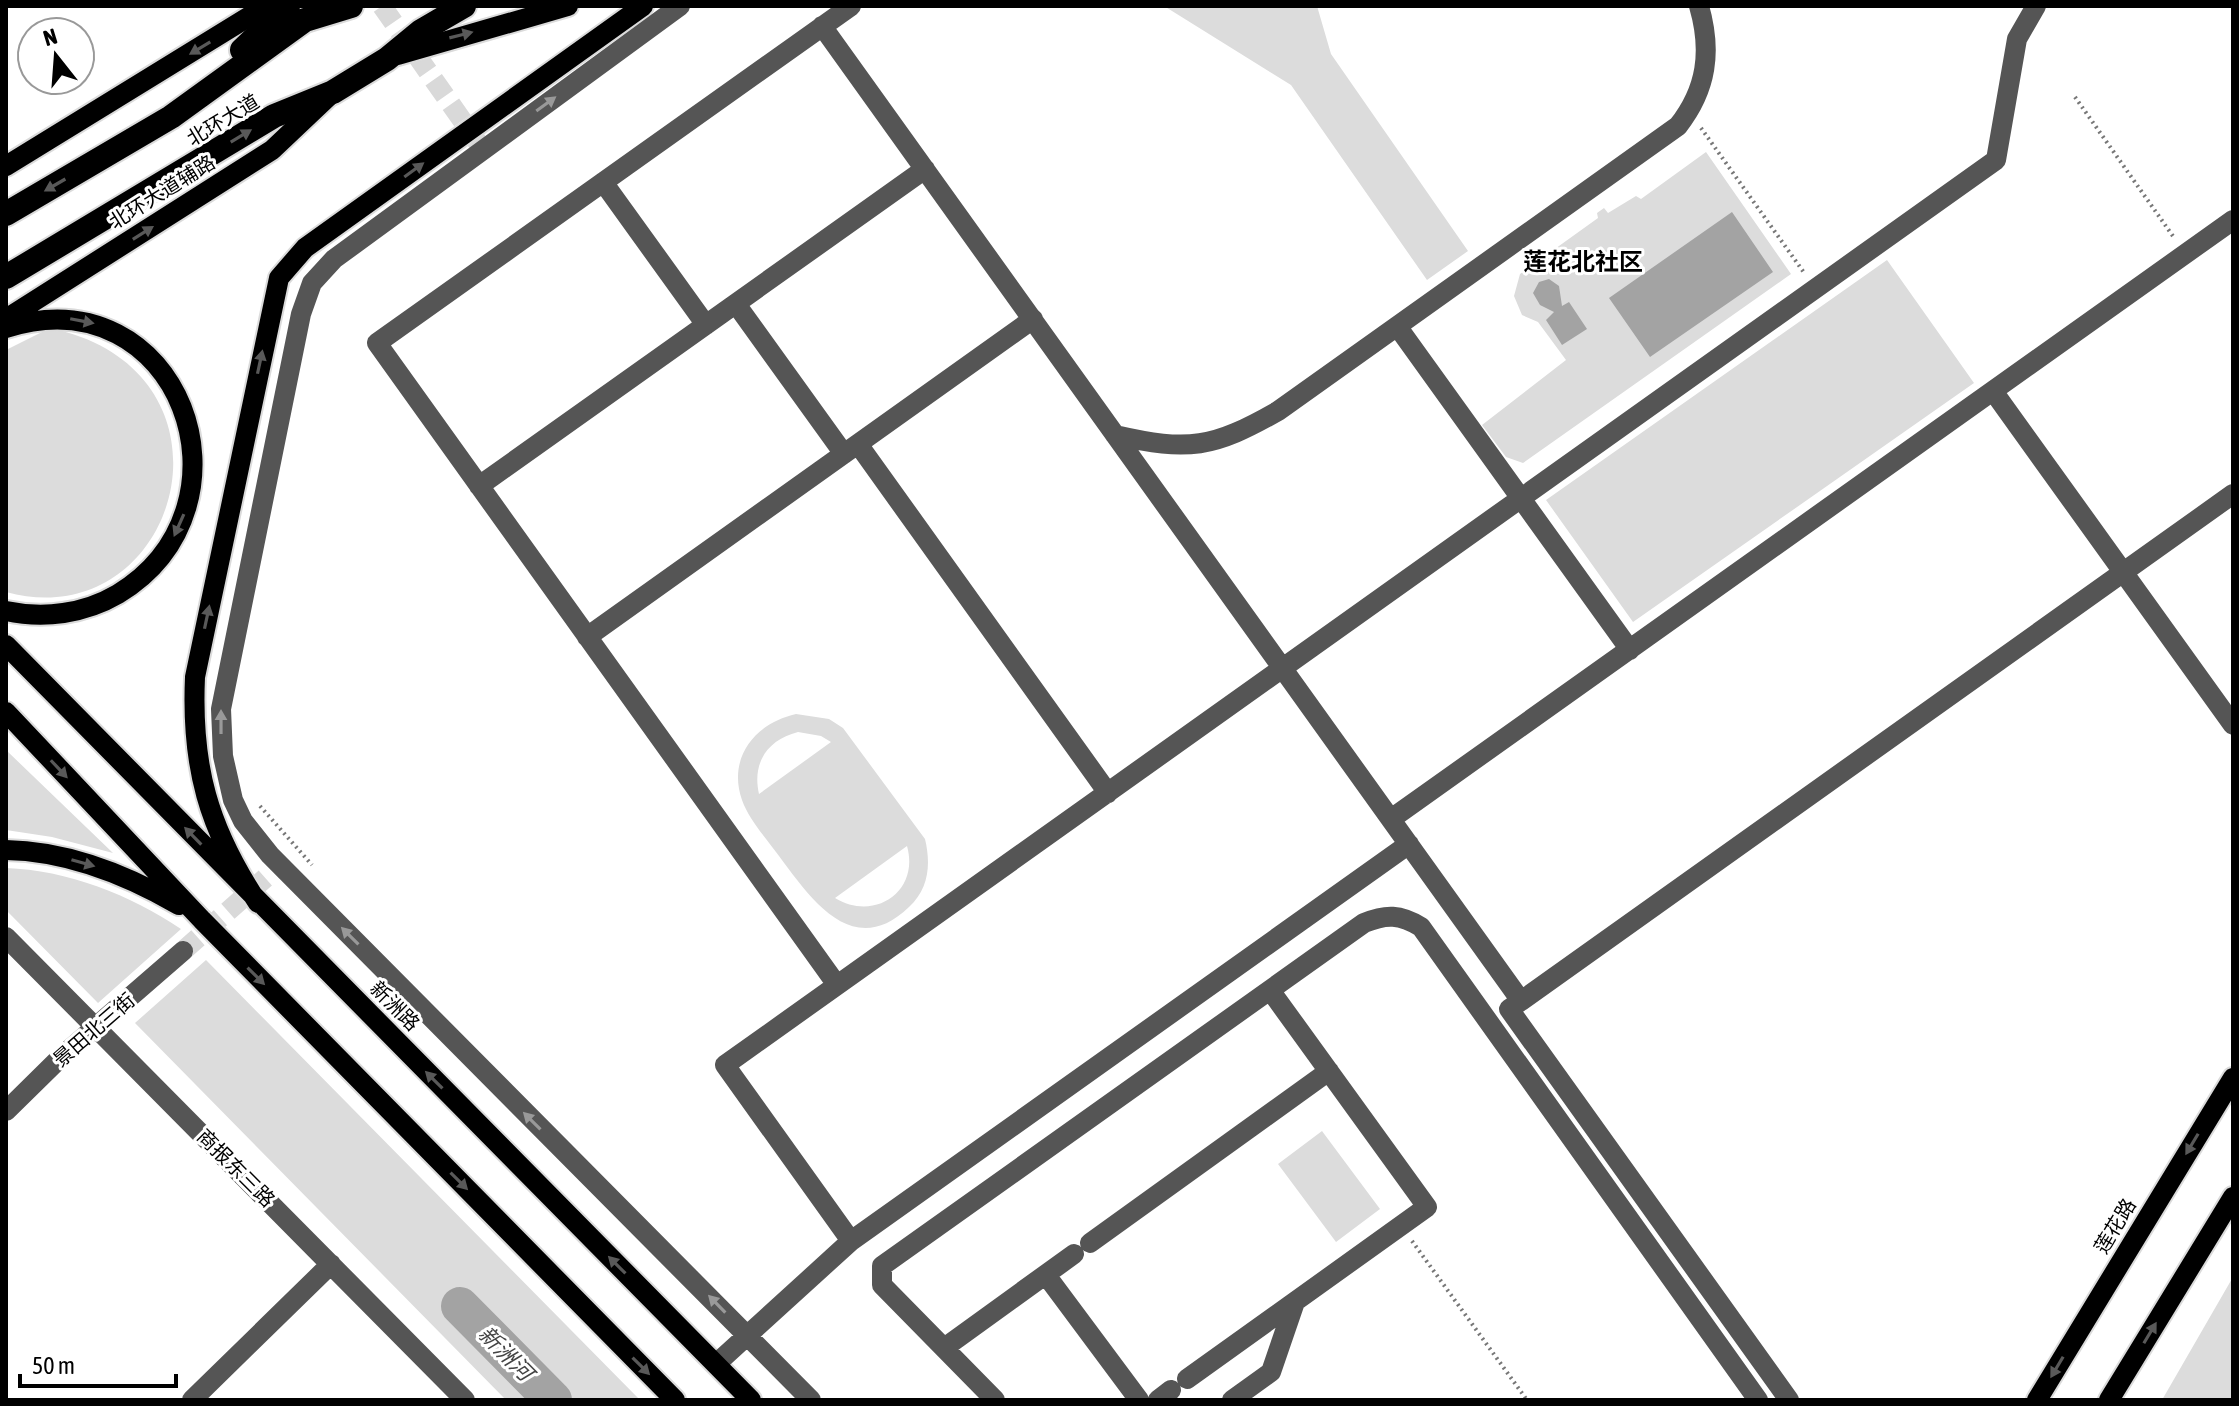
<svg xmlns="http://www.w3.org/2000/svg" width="2239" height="1406" viewBox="0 0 2239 1406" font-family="'Asap Condensed','Noto Sans SC',sans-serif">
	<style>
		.green { fill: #dcdcdc; fill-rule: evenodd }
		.water { fill: #a3a3a3 }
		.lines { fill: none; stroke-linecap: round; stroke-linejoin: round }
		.river { stroke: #a3a3a3; stroke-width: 38 }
		.minor-tunnel { stroke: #d9d9d9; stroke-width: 20; stroke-dasharray: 20 10; stroke-linecap: butt }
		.major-casing { stroke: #dbdbdb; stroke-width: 24 }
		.highway-casing { stroke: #dbdbdb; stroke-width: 28 }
		.path { stroke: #777; stroke-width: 4; stroke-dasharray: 2 4; stroke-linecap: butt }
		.minor { stroke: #555; stroke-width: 20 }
		.major { stroke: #000; stroke-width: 20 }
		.highway { stroke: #000; stroke-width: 24 }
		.oneway { fill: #595959 }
		.oneway2 { fill: #999 }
		.labels { text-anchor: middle; stroke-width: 6; stroke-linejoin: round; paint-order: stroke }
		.street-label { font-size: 20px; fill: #000; stroke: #fff }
		.water-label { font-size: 22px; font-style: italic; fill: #444; stroke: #fff }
		.quarter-label { font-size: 24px; font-weight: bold; fill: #000; stroke: #fff }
	</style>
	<rect width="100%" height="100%" fill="#fff"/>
	<path class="green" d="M1164,6H1317L1331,54L1468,251L1427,280L1291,85Z
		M1706,152L1791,274L1523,463L1506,457L1482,425L1566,360L1538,322L1522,315L1514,296L1520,274L1598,218L1597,213L1604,208L1608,213L1636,196L1641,199Z
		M1887,260L1974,383L1633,622L1546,500Z
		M50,328C255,371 179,639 6,592V350Z
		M796,714L829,719L843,728L925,839C931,864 929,889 909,907C853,961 811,899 779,856C767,839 749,820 742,800C727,757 756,723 796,714ZM798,732L821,736L831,742L759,794C752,763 767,740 798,732ZM907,846C920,892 874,922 835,898Z
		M6,750L113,853L52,837L6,830Z
		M6,868C67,870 131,895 181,929L98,1003L6,910Z
		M206,960L640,1400H506L135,1023Z
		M1322,1131L1380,1209L1336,1242L1278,1164Z
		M2233,1277V1400H2162Z"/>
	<path class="water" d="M1732,212L1773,272L1650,357L1609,298Z
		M1549,279L1559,286L1562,306L1569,302L1587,329L1562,345L1546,320L1554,312L1540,305L1533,293L1539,282Z"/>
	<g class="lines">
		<path class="river" d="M460,1306L553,1400"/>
		<path class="minor-tunnel" d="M382,6L483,150
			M183,951L280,865"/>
		<g class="major-casing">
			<path id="major" d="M398,55L568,6
				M6,166L266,6
				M6,319L272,150L328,97
				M6,328C179,273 264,505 118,594C84,614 44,619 6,611
				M6,645L751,1400
				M6,712L202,920L675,1400
				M6,850C67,851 127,875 179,905
				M258,903C208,828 191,766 195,677L279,278L305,248L643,6
				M2037,1400L2233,1078
				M2109,1400L2233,1197"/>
		</g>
		<g class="highway-casing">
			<path id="highway" d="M242,50L288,6
				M6,214L171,117L305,20L351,6
				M6,277L274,116L333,92L387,59L421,31L464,6"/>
		</g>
		<path class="path" d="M2075,97L2175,239
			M1701,128L1805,274
			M260,806L312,865
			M1412,1241L1527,1400"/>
		<path class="minor" d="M680,6L334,259L312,283L301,314L221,709L223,756L233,800L243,821L270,855L811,1400
			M822,26L1521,1001L1509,1009L1789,1400
			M603,182L706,325
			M736,304L844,454
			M1397,326L1630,650
			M1993,391L2233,725
			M1115,435C1189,452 1213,448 1278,411L1678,126C1707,89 1712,51 1699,6
			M858,444L1108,793
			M479,486L925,169
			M587,637L1033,319
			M1391,819L2233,220
			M6,937L465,1400
			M837,985L377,343L851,6
			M1521,1001L2233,494
			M6,1111L62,1056L183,951
			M851,1241L725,1065L1996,160L2017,39L2036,6
			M1090,1243L1329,1071
			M1046,1275L1139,1400
			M944,1348L1074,1254
			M716,1364L851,1241L1409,844
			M1187,1379L1427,1207L1270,990
			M192,1400L331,1264
			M995,1400L882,1285V1266L1364,923C1386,914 1400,914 1421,927L1758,1400
			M1158,1400L1171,1390
			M1232,1400L1271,1372L1295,1302"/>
		<use href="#major" class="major"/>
		<use href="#highway" class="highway"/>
	</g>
	<defs><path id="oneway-solid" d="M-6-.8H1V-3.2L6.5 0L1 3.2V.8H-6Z" transform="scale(2)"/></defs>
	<g class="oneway">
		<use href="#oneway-solid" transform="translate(461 35) rotate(-14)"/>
		<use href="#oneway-solid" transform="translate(200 48) rotate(149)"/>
		<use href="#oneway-solid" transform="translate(241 136) rotate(-31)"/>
		<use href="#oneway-solid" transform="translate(414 170) rotate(-36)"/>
		<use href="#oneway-solid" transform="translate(55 185) rotate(150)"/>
		<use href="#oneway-solid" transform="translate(143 233) rotate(-32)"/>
		<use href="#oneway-solid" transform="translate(82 321) rotate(11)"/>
		<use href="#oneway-solid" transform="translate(260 362) rotate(-78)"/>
		<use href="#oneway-solid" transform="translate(179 525) rotate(114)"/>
		<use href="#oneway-solid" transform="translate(207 617) rotate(-78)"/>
		<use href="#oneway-solid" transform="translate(59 769) rotate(47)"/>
		<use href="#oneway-solid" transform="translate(193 836) rotate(-134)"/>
		<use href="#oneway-solid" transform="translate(83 863) rotate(16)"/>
		<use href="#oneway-solid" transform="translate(256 976) rotate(45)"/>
		<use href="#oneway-solid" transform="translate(434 1080) rotate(-135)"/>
		<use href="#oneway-solid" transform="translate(2192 1144) rotate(121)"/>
		<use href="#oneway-solid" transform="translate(459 1181) rotate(45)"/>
		<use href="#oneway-solid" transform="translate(617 1265) rotate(-135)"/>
		<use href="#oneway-solid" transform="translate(2150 1333) rotate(-59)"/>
		<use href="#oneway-solid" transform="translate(641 1366) rotate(45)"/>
		<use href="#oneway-solid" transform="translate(2057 1367) rotate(121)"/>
	</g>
	<g class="oneway2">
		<use href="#oneway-solid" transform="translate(546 104) rotate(-36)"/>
		<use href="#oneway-solid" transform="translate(221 722) rotate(-90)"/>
		<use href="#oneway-solid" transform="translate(350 936) rotate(-135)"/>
		<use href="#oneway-solid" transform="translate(532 1121) rotate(-135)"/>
		<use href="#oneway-solid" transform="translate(717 1304) rotate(-134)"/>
	</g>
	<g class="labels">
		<g class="street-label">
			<text transform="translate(223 120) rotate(-31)" y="7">北环大道</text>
			<text transform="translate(162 192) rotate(-32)" y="7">北环大道辅路</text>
			<text transform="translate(395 1006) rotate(45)" y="7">新洲路</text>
			<text transform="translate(94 1030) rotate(-41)" y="7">景田北三街</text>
			<text transform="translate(236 1168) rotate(45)" y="7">商报东三路</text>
			<text transform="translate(2115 1226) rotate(-59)" y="7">莲花路</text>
		</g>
		<g class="water-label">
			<text transform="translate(506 1353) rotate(45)" y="8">新洲河</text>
		</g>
		<g class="quarter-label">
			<text x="1583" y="270">莲花北社区</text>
		</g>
	</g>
	<rect width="2239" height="1406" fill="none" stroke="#000000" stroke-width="16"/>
	<g transform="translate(56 56) rotate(343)"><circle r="38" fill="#ffffff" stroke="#999999" stroke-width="2"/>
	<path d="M0-6L14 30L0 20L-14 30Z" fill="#000000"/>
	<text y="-12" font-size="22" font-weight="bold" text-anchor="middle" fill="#000000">N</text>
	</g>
	<path d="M20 1374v12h156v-12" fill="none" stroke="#000000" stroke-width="4"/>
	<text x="32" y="1374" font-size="24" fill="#000000" stroke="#ffffff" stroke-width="6" paint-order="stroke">50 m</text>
</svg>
